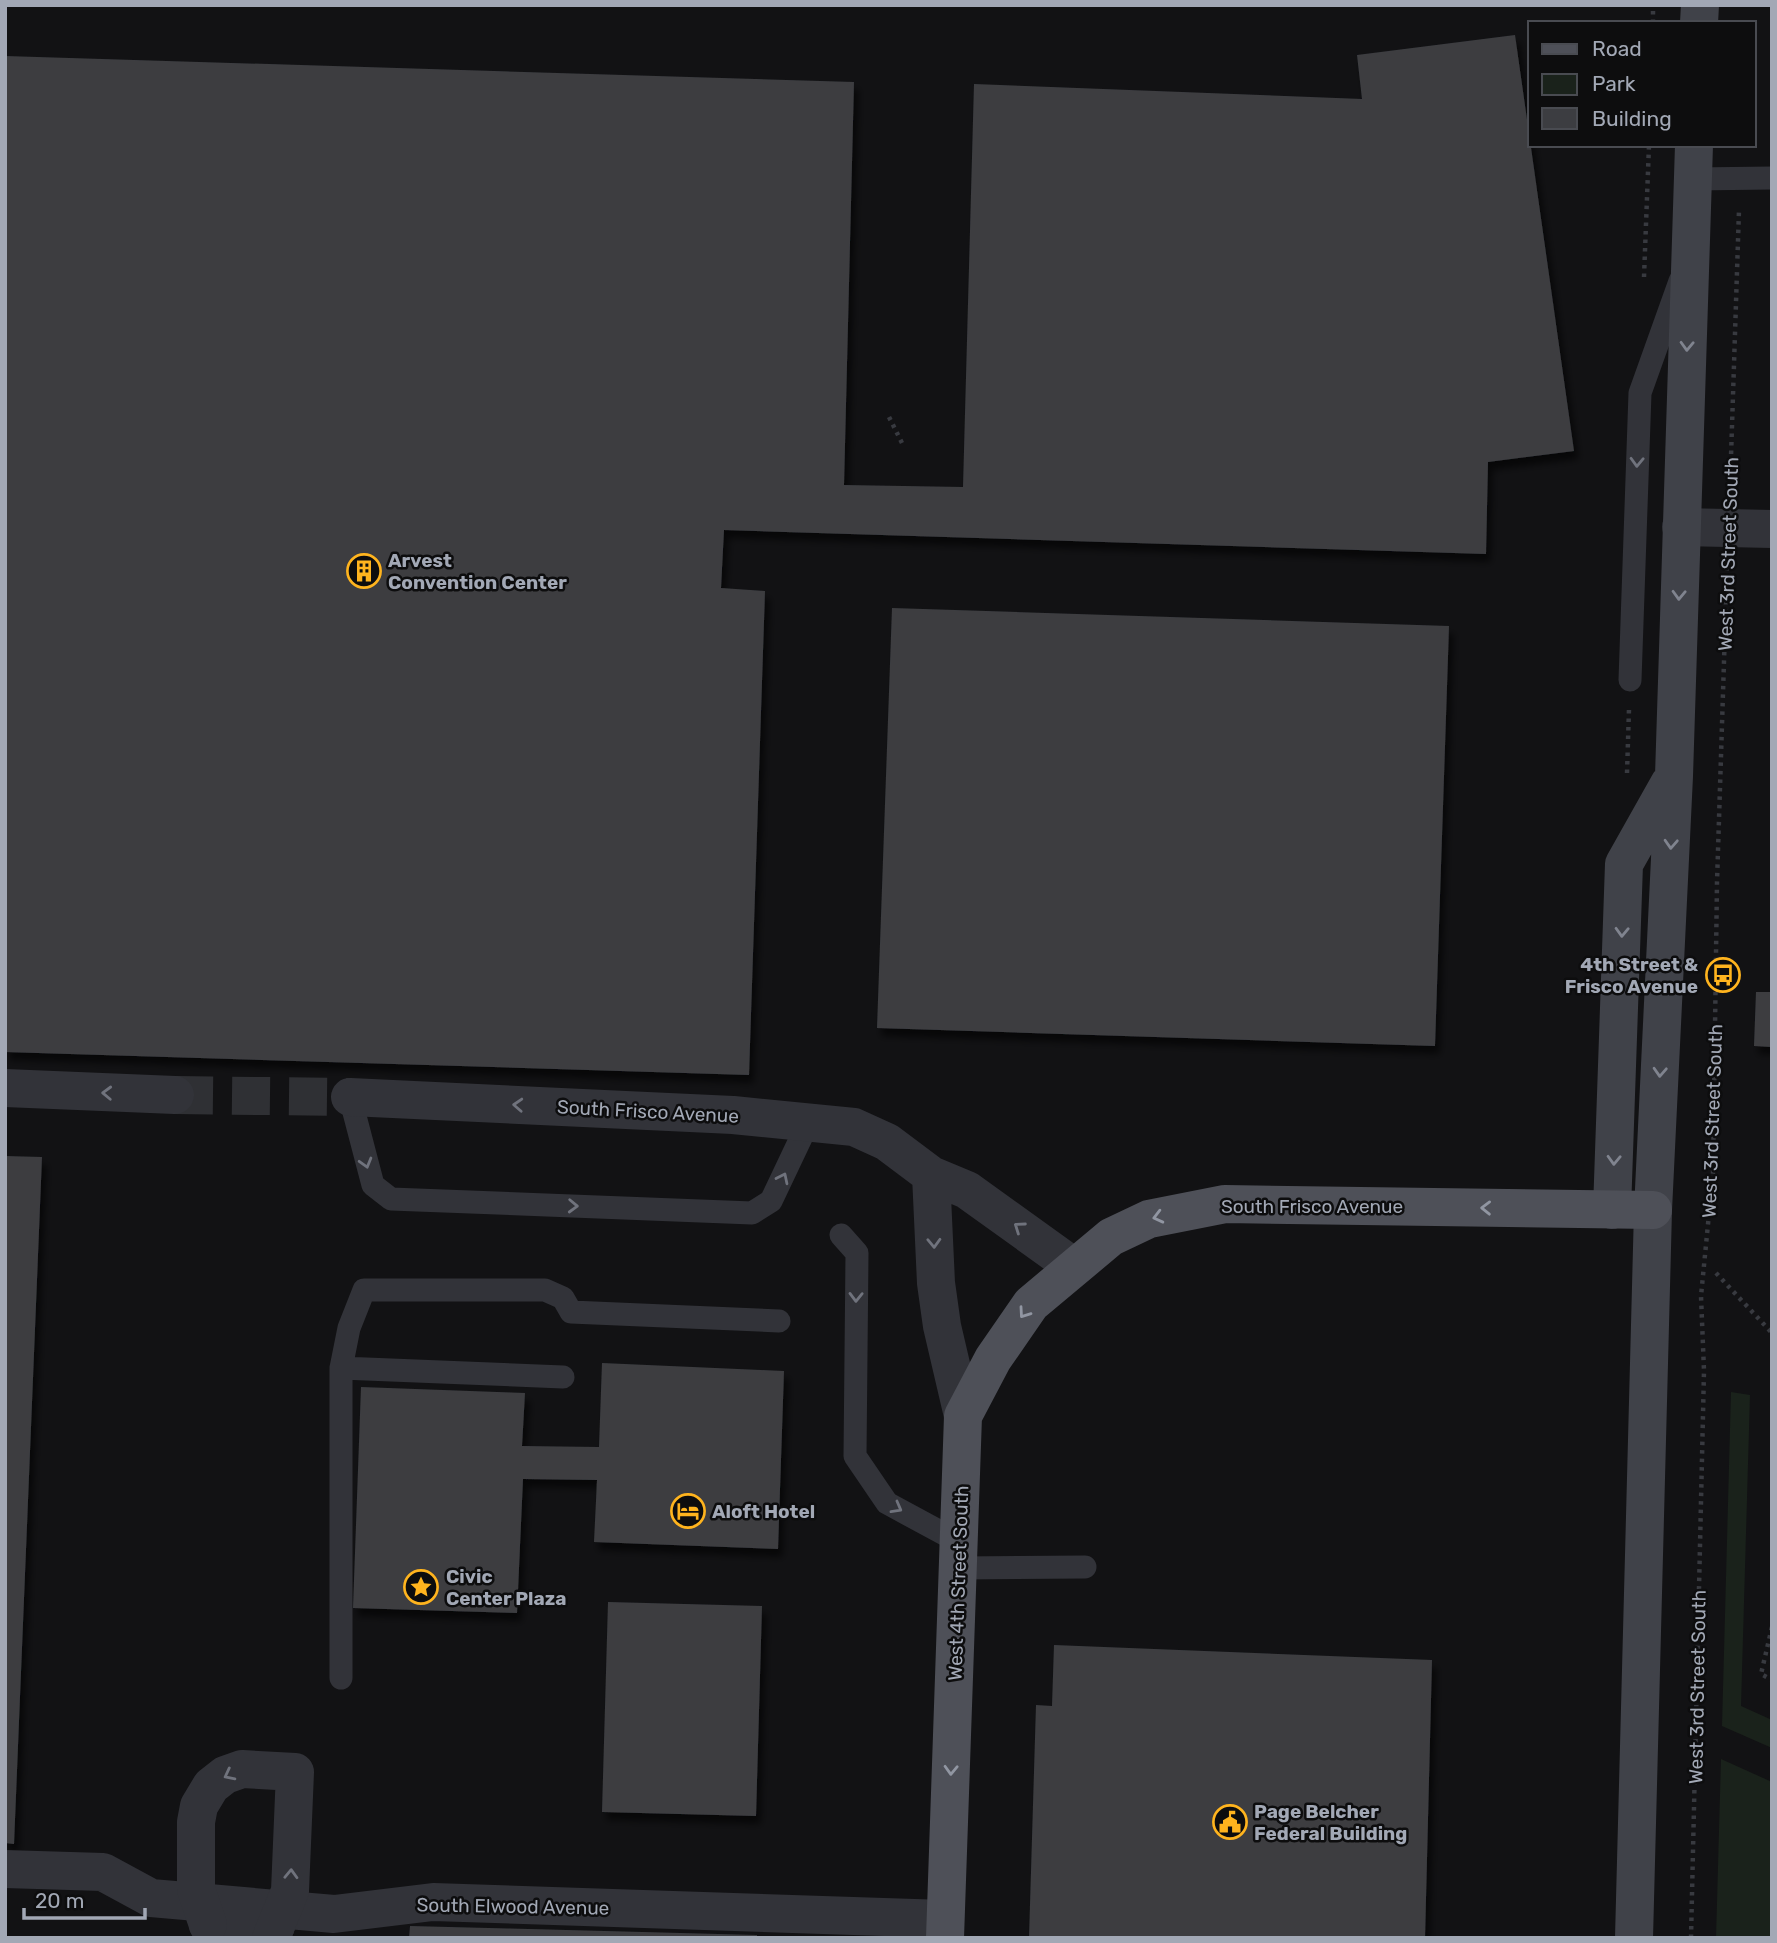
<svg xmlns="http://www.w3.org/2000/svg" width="1777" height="1943" viewBox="0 0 1777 1943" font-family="Rubik,sans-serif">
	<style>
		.green { fill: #1a221b }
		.building { fill: #3c3d41; filter: url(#shadow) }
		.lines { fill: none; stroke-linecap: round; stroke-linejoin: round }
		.street-tunnel { stroke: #2f3034; stroke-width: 38; stroke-dasharray: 38 19; stroke-linecap: butt }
		.path { stroke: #383a40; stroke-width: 4.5; stroke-dasharray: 3.5 5; stroke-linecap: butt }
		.lane { stroke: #323339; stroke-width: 23 }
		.street { stroke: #323339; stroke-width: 38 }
		.secondary { stroke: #404249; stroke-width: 38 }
		.primary { stroke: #4e5058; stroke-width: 38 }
		.street-bridge { stroke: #323339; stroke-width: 38 }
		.oneway { stroke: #80848f }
		.oneway2 { stroke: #70737d }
		.oneway3 { stroke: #9196a2 }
		.labels { text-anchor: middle; stroke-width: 5; stroke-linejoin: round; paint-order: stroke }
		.street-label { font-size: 19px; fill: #a2a8b5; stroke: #0d0d0e }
		.poi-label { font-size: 19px; font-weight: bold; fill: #a2a8b5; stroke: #0d0d0e; text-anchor: start }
	</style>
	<defs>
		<filter id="shadow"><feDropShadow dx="4.5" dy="8" stdDeviation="3.5" flood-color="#0009"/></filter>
	</defs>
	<rect width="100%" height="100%" fill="#121214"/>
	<path class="green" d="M1731,1392L1750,1395L1741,1706L1772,1720V1748L1722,1726Z
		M1721,1759L1772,1782V1938H1716Z"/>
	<path class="building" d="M1515,35L1574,451L1488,462L1486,554L724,530L721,588L765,591L749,1075L5,1052V56L854,82L844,485L963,487L974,84L1362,99L1357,55Z
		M892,608L1449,626L1435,1046L877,1028Z
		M1756,992H1772V1047L1754,1046Z
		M5,1156L42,1157L14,1844L5,1843Z
		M602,1363L784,1371L778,1549L594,1542L597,1480L523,1479L517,1613L353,1608L361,1387L525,1393L522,1446L599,1447Z
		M608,1602L762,1606L756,1816L602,1812Z
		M1054,1645L1432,1660L1425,1938H1029L1036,1705L1052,1706Z
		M410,1926L757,1935V1938H409Z"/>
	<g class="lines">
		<path class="street-tunnel" d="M175,1095L350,1097"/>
		<path class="path" d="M1653,23V5
			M1644,277L1649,145
			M889,417L902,443
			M1730,488L1739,210
			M1627,773L1629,709
			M1716,1273L1772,1333
			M1772,1627L1761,1674L1772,1680
			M1691,1938L1704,1371L1701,1296L1713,1173L1717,882L1727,567"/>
		<path class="lane" d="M1693,179L1772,178
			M1630,680L1640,393L1680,281
			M350,1097L373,1185L391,1199L752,1213L771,1201L809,1121
			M841,1235L857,1253L855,1456L887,1503L959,1542
			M341,1368L349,1328L364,1290H545L563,1298L571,1312L779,1321
			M959,1568L1085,1567
			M341,1678V1368L563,1377"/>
		<path class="street" d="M1681,527L1772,529
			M5,1088L175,1095
			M350,1097L733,1115L854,1127L887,1142L931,1175L967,1190L1074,1267
			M931,1175L936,1283L942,1326L963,1416
			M5,1869L103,1872L151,1898L334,1914L433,1902L945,1919
			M208,1925C233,1934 251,1937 276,1926"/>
		<path class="secondary" d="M1699,23L1700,5
			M1612,1210L1624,864L1669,784
			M1634,1938L1653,1210L1674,776L1694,145"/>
		<path class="primary" d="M945,1938L963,1416L993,1359L1031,1304L1111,1237L1149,1219L1225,1204L1653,1210"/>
		<path class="street-bridge" d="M208,1925L196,1889V1822L199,1806L211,1786L225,1775L242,1769L295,1772L290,1891L271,1938"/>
	</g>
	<defs><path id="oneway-chevron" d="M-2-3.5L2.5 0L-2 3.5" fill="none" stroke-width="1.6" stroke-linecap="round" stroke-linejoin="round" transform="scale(1.75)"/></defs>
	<g class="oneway">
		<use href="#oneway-chevron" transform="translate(1687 346) rotate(92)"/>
		<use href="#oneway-chevron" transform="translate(1679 595) rotate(92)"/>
		<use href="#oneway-chevron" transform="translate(1671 844) rotate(93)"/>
		<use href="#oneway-chevron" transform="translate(1622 932) rotate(92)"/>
		<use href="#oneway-chevron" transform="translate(1660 1072) rotate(93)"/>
		<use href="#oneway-chevron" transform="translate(1614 1160) rotate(92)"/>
	</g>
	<g class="oneway2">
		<use href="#oneway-chevron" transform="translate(1637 462) rotate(92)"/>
		<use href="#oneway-chevron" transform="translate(107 1093) rotate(-178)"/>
		<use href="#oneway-chevron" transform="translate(518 1105) rotate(-177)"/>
		<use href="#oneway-chevron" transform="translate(366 1163) rotate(74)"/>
		<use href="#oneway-chevron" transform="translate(783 1178) rotate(-64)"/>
		<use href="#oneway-chevron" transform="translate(573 1206) rotate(2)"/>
		<use href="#oneway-chevron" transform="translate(1019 1227) rotate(-145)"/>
		<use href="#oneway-chevron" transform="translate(934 1243) rotate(88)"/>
		<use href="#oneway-chevron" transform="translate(856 1297) rotate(91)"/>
		<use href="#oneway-chevron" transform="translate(897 1508) rotate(29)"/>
		<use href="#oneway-chevron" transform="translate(229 1775) rotate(153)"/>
		<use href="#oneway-chevron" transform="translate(291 1874) rotate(-88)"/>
	</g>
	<g class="oneway3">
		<use href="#oneway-chevron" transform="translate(1486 1208) rotate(-179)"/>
		<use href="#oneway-chevron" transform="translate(1158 1217) rotate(166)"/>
		<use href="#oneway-chevron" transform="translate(1024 1313) rotate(125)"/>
		<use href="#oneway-chevron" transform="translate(951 1770) rotate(92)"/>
	</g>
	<defs>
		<g id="building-ring" transform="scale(1.75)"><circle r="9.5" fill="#0d0d0e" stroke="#ffb41e" stroke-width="1.5"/><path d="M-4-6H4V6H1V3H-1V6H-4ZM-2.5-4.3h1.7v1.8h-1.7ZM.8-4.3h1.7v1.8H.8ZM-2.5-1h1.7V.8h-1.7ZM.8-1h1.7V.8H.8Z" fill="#ffb41e"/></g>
		<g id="bus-ring" transform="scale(1.75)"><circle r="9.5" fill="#0d0d0e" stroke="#ffb41e" stroke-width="1.5"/><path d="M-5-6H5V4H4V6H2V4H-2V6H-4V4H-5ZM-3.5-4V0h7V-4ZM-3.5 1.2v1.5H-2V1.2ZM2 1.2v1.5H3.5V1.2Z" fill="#ffb41e"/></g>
		<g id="hotel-ring" transform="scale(1.75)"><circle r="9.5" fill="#0d0d0e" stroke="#ffb41e" stroke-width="1.5"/><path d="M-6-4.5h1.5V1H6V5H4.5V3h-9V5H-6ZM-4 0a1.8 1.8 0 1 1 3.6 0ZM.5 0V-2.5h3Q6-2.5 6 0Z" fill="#ffb41e"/></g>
		<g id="sight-ring" transform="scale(1.75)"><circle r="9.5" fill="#0d0d0e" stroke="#ffb41e" stroke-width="1.5"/><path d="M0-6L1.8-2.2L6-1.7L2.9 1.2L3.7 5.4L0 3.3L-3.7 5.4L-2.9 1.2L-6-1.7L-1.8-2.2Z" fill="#ffb41e"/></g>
		<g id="civic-ring" transform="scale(1.75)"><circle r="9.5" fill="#0d0d0e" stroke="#ffb41e" stroke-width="1.5"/><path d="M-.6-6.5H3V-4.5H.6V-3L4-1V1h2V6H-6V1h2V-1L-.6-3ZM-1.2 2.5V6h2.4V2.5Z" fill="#ffb41e"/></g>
	</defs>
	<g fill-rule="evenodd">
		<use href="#building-ring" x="364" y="571"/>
		<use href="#bus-ring" x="1723" y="975"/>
		<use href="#hotel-ring" x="688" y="1511"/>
		<use href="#sight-ring" x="421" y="1587"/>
		<use href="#civic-ring" x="1230" y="1822"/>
	</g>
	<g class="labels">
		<g class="street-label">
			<text transform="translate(1728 554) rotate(-88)" y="7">West 3rd Street South</text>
			<text transform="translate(648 1111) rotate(3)" y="7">South Frisco Avenue</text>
			<text transform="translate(1712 1121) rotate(-88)" y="7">West 3rd Street South</text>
			<text x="1312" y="1213">South Frisco Avenue</text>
			<text transform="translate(958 1583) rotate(-88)" y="7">West 4th Street South</text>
			<text transform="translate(1697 1687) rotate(-89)" y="7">West 3rd Street South</text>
			<text transform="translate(513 1906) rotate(1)" y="7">South Elwood Avenue</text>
		</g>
		<g class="poi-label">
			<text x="388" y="567">Arvest<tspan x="388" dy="22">Convention Center</tspan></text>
			<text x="1698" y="971" text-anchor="end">4th Street &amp;<tspan x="1698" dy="22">Frisco Avenue</tspan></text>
			<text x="712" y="1518">Aloft Hotel</text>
			<text x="446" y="1583">Civic<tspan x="446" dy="22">Center Plaza</tspan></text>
			<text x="1254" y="1818">Page Belcher<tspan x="1254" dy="22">Federal Building</tspan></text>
		</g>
	</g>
	<rect width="1777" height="1943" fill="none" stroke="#a2a8b5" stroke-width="14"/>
	<rect x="1528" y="21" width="228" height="126" fill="#0d0d0e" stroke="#494b51" stroke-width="2"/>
	<rect x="1542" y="44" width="35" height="10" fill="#4e5058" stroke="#494b51" stroke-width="2"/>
	<text x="1592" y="56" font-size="21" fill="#a2a8b5">Road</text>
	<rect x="1542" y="74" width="35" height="21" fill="#1a221b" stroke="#494b51" stroke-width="2"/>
	<text x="1592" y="91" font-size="21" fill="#a2a8b5">Park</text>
	<rect x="1542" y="108" width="35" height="21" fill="#3c3d41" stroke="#494b51" stroke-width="2"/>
	<text x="1592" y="126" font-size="21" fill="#a2a8b5">Building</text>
	<path d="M24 1908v10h121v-10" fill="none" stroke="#a2a8b5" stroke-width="3.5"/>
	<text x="35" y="1908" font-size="21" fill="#a2a8b5" stroke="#0d0d0e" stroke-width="5" paint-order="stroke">20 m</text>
</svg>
